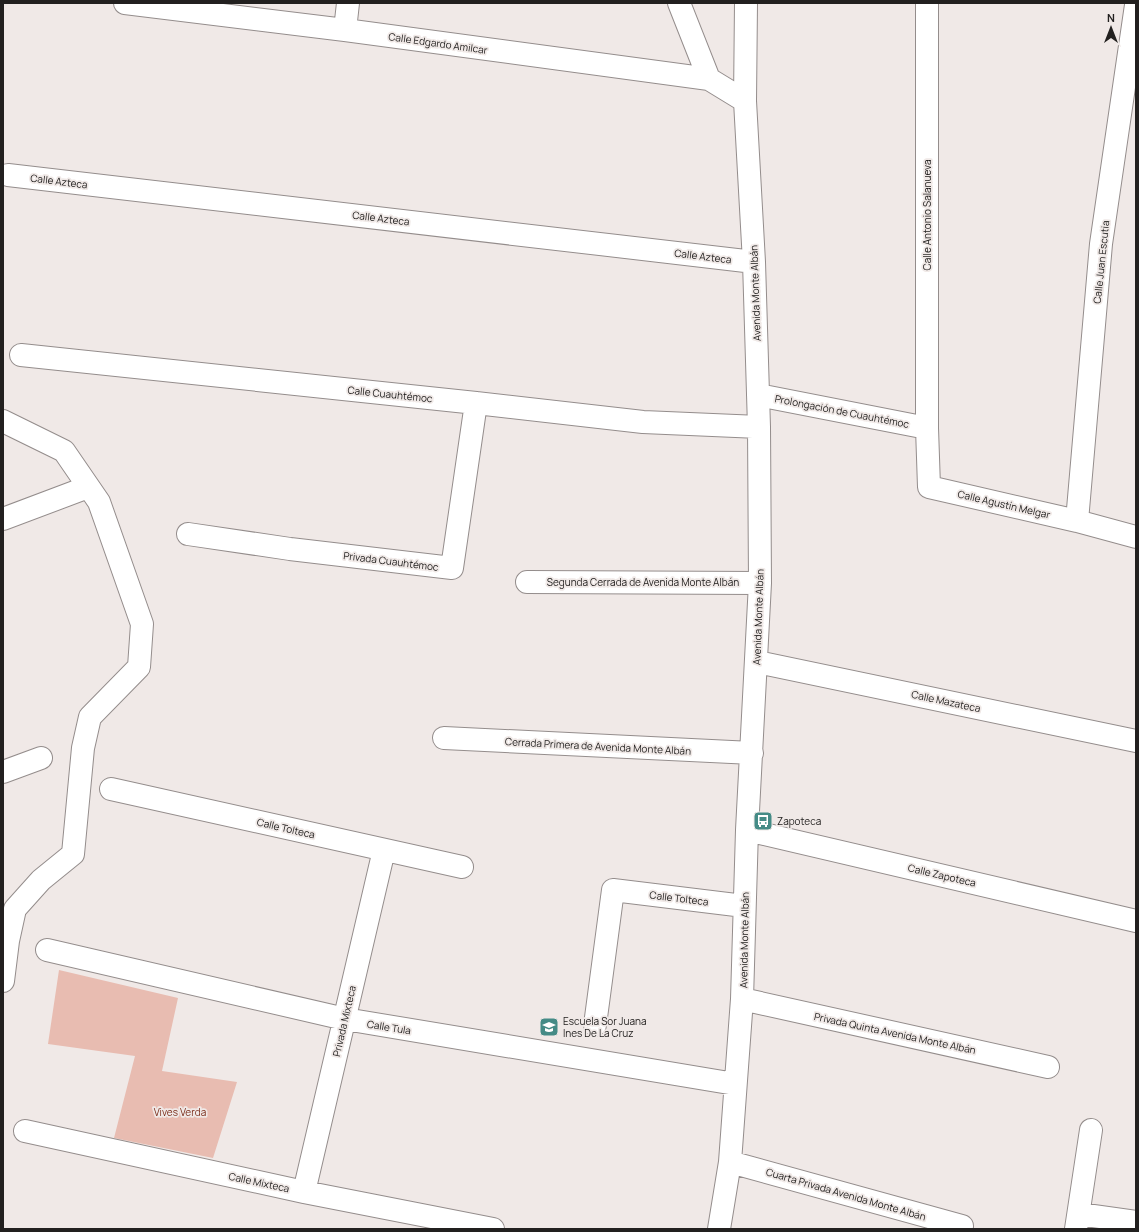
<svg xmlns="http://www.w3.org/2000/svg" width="1139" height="1232" viewBox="0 0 1139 1232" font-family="Manrope,sans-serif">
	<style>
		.green { fill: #e8bcb1 }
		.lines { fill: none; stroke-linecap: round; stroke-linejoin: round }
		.minor-casing { stroke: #948d8c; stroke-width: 24 }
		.minor { stroke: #fff; stroke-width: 22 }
		.labels { text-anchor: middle; stroke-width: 3.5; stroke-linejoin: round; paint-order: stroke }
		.street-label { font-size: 10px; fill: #22201f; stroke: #f0e9e7 }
		.poi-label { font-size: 10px; fill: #22201f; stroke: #f0e9e7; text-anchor: start }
		.park-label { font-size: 10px; fill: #7b2d1a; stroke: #f0e9e7 }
	</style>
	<rect width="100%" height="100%" fill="#f0e9e7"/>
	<path class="green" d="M59,970L178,998L162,1071L237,1082L213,1158L114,1138L135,1056L48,1044Z"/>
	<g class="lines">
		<g class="minor-casing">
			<path id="minor" d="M125,3L345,30L709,79L745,101
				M679,3L709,79
				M927,3V428L929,487L1077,521L1136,537
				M345,30L348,3
				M8,175L754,262
				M21,355L476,403L643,422L759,427
				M758,395L927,428
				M3,421L64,451L99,502L142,624L139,667L90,717L83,748L73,854L41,880L15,909L8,941L3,981
				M3,519L88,487
				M1077,521L1101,244L1136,5
				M188,534L290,549L452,568L476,403
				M527,582L760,583
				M757,662L1136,741
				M444,738L752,753
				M3,772L41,758
				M111,789L462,867
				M747,830L1136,921
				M47,950L345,1019L735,1084
				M742,999L1048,1067
				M595,1025L613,890L744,906
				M25,1131L304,1192L493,1229
				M730,1162L962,1226
				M304,1192L384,850
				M1079,1214L1136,1222
				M719,1229L730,1162L742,999L747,830L760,583L759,427L754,262L745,101L746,3
				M1076,1229L1091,1130"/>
		</g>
		<use href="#minor" class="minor"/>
	</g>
	<defs>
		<g id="bus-square" transform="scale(1)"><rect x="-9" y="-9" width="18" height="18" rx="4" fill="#448b86" stroke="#f0e9e7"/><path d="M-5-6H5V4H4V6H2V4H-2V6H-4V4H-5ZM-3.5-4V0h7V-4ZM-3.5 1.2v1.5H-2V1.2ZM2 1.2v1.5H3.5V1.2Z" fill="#fff"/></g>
		<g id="school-square" transform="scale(1)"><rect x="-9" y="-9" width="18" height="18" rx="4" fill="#448b86" stroke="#f0e9e7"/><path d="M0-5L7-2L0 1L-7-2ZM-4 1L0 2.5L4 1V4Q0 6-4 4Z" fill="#fff"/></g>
	</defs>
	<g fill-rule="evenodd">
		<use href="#bus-square" x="763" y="821"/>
		<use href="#school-square" x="549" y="1027"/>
	</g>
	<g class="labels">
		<g class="street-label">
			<text transform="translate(438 43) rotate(8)" y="4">Calle Edgardo Amilcar</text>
			<text transform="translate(59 181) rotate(7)" y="4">Calle Azteca</text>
			<text transform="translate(927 215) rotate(-90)" y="4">Calle Antonio Salanueva</text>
			<text transform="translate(381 218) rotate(7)" y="4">Calle Azteca</text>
			<text transform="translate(703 256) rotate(7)" y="4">Calle Azteca</text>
			<text transform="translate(1101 262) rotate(-84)" y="4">Calle Juan Escutia</text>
			<text transform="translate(755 293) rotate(-92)" y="4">Avenida Monte Albán</text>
			<text transform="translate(390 394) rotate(6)" y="4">Calle Cuauhtémoc</text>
			<text transform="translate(842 411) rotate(11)" y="4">Prolongación de Cuauhtémoc</text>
			<text transform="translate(1004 504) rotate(13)" y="4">Calle Agustín Melgar</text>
			<text transform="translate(391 561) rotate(7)" y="4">Privada Cuauhtémoc</text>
			<text x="643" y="586">Segunda Cerrada de Avenida Monte Albán</text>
			<text transform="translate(758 617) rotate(-88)" y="4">Avenida Monte Albán</text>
			<text transform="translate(946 701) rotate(12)" y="4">Calle Mazateca</text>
			<text transform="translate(598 746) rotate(3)" y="4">Cerrada Primera de Avenida Monte Albán</text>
			<text transform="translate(286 828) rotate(13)" y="4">Calle Tolteca</text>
			<text transform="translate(942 875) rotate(13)" y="4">Calle Zapoteca</text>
			<text transform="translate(679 898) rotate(7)" y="4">Calle Tolteca</text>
			<text transform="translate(744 940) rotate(-89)" y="4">Avenida Monte Albán</text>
			<text transform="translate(344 1021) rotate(-77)" y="4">Privada Mixteca</text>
			<text transform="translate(389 1027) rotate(9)" y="4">Calle Tula</text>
			<text transform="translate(895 1033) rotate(12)" y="4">Privada Quinta Avenida Monte Albán</text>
			<text transform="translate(259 1182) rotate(12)" y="4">Calle Mixteca</text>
			<text transform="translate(846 1194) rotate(16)" y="4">Cuarta Privada Avenida Monte Albán</text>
		</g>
		<g class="poi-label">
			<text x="777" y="825">Zapoteca</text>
			<text x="563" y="1025">Escuela Sor Juana<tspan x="563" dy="12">Ines De La Cruz</tspan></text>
		</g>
		<g class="park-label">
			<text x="180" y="1116">Vives Verda</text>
		</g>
	</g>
	<rect width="1139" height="1232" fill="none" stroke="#22201f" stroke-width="8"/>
	<g transform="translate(1111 28)" stroke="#f0e9e7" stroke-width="3" paint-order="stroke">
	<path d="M0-3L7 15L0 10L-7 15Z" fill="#22201f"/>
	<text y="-6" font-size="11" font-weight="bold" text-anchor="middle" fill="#22201f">N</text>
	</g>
</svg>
